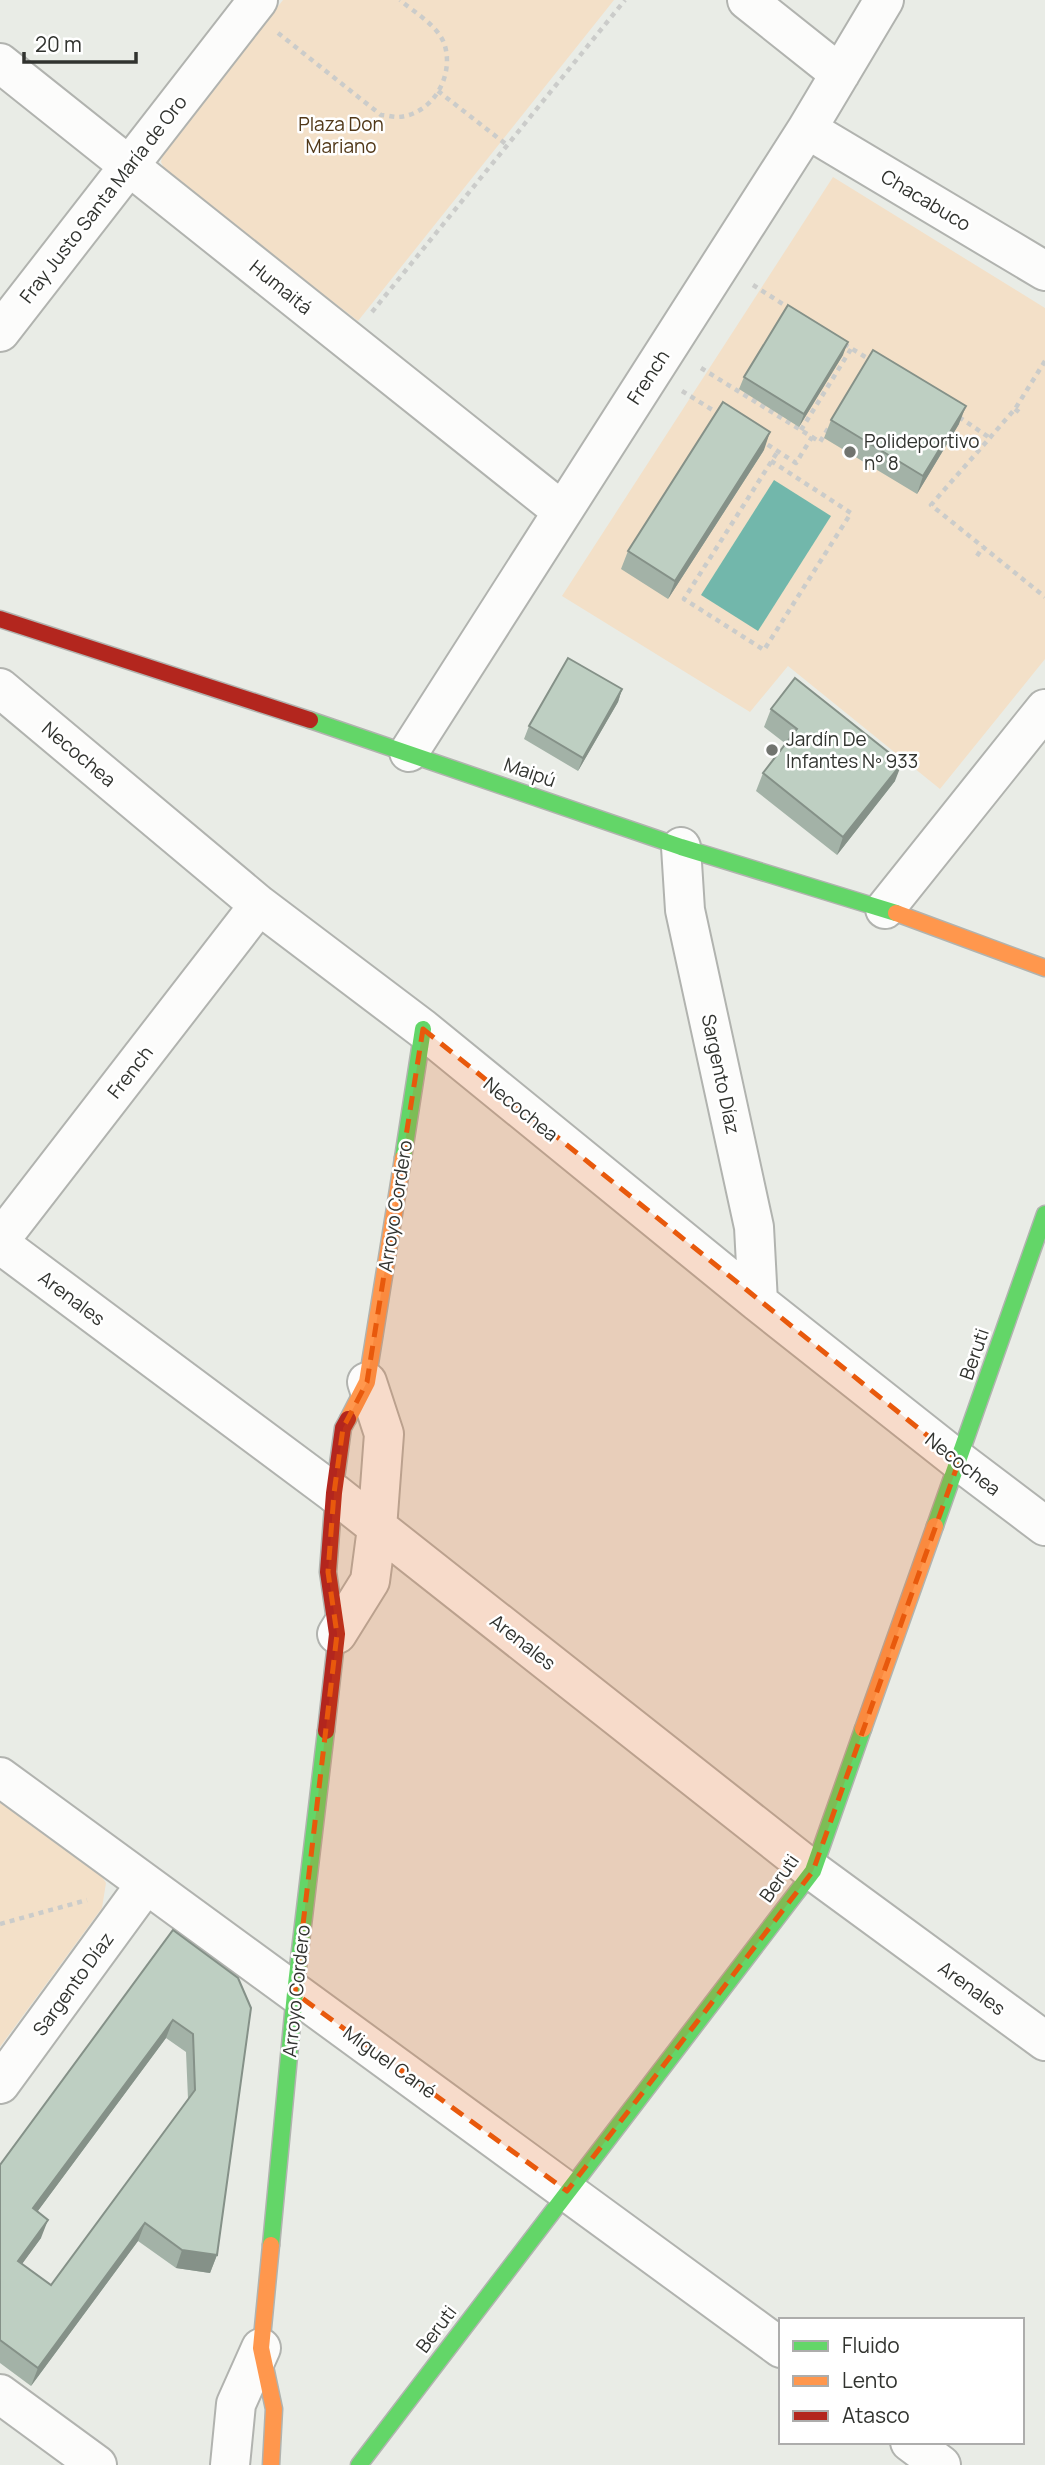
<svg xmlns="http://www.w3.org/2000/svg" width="1045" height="2465" viewBox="0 0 1045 2465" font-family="Manrope,sans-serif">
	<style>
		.green { fill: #f3e0c8 }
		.water { fill: #72b7ab }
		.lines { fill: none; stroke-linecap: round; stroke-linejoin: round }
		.street-casing { stroke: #b1b3af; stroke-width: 42 }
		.fast-casing { stroke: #b1b3af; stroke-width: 19 }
		.slow-casing { stroke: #b1b3af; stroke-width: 19 }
		.jam-casing { stroke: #b1b3af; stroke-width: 19 }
		.path { stroke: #cbccca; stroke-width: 4.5; stroke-dasharray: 5 5; stroke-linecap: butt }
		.street { stroke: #fcfcfb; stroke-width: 38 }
		.fast { stroke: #63d668; stroke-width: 16 }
		.slow { stroke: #ff974d; stroke-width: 16 }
		.jam { stroke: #b3261e; stroke-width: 16 }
		.wall { fill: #a3b2a7; fill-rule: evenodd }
		.shaded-wall { fill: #859188 }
		.building { fill: #becfc2; stroke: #859188; stroke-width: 2; fill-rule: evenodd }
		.marked { fill: #e8590c; fill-opacity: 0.2; stroke: #e8590c; stroke-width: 5; stroke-dasharray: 14 9; stroke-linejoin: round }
		.poi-dot { fill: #71746f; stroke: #fff; stroke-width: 2.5 }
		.labels { text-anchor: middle; stroke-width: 5; stroke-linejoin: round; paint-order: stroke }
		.park-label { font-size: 19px; fill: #513818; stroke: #fff }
		.street-label { font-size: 19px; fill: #31332f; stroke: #fff }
		.poi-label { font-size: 19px; fill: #31332f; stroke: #fff; text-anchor: start }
	</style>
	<rect width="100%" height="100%" fill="#e9ece6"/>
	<path class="green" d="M283,0H614L358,321L168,176L161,162L164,149Z
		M833,177L1045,308V659L940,789L788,666L750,712L562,596Z
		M0,1796L93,1863L106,1883L102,1908L0,2047Z"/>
	<path class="water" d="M774,480L831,516L758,631L701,595Z"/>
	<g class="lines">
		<g class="street-casing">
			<path id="street" d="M747,0L840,74
				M0,63L562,511
				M807,129L1045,271
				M0,332L258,0
				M0,688L259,905L423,1029L758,1302L959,1461L1045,1526
				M409,752L807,129L884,0
				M681,847L685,910L754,1227L758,1302
				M885,909L1045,709
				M0,1240L259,905
				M0,1244L334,1493L813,1871L1045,2041
				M337,1634L370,1581L377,1528L384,1434L367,1382
				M0,1777L781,2348
				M0,2084L146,1884
				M0,2394L97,2465
				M910,2442L941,2465
				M230,2465L236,2404L261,2348"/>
		</g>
		<g class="fast-casing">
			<path id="fast" d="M310,720L681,847L896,913
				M403,1158L423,1029
				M935,1526L1045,1214
				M271,2245L295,1993L326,1731
				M359,2465L813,1871L863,1729"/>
		</g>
		<g class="slow-casing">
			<path id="slow" d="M896,913L1045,968
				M348,1419L367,1382L403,1158
				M863,1729L935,1526
				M271,2245L261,2348L274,2409L271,2465"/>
		</g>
		<g class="jam-casing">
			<path id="jam" d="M0,619L310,720
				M326,1731L337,1634L328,1572L334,1493L343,1428L348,1419"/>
		</g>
		<path class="path" d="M278,33L381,115C386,115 392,117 397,117C431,116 454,78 445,46C439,26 415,13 400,0
			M438,91L507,145
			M753,285L789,308
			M372,312L625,0
			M844,344L872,361
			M1045,361L1015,409L931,505L1045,597
			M701,368L812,437L796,463L762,441
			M682,391L719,414
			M1015,409L1023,415
			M959,417L990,438
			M801,430L851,349
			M812,437L820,442L829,427
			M771,461L851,513L764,650L684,599L778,451
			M977,556L983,547
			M0,1924L87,1900"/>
		<use href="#street" class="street"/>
		<use href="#fast" class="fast"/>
		<use href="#slow" class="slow"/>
		<use href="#jam" class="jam"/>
	</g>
	<path class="wall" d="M843,355L799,427L739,389L744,377Z
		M831,420L959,424L917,494L824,438Z
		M764,450L668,599L621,569L628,551Z
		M622,689L618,702L578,771L524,739L529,726Z
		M771,709L895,781L837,855L756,791L763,773L786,744L764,727Z
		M173,1930L238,1978L217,2255L210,2273L176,2268L138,2241L31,2386L0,2363V2165ZM166,2038L186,2052L188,2099L51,2285L22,2264L41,2238L37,2212Z"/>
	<path class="shaded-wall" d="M848,342L843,355L799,427L804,414Z
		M966,406L959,424L917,494L923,476Z
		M770,432L764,450L668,599L675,581Z
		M622,689L618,702L578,771L583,758Z
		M902,763L895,781L837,855L843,837Z
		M173,2020L166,2038L26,2227L33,2208Z
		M48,2220L41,2238L11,2279L18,2261Z
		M145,2223L138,2241L31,2386L38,2368Z
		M182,2250L217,2255L210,2273L176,2268Z"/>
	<path class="building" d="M788,305L848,342L804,414L744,377Z
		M873,350L966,406L923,476L831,420Z
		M723,402L770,432L675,581L628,551Z
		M568,658L622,689L583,758L529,726Z
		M795,678L902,763L843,837L763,773L797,729L771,709Z
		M173,1930L238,1978L251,2008L217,2255L182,2250L145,2223L38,2368L0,2340V2165ZM173,2020L193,2034L195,2090L51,2285L18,2261L48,2220L33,2208Z"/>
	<path class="marked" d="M423,1029L959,1461L813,1871L567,2191L295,1993L337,1634L328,1572L334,1493L343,1428L367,1382Z"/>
	<g class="poi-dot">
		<circle cx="850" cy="452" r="7"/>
		<circle cx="772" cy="750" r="7"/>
	</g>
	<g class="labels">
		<g class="park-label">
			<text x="341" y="131">Plaza Don<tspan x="341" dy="22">Mariano</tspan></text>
		</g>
		<g class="street-label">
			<text transform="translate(103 199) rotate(-52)" y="7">Fray Justo Santa María de Oro</text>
			<text transform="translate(926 200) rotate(31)" y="7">Chacabuco</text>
			<text transform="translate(281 287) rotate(39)" y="7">Humaitá</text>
			<text transform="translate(648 377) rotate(-57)" y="7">French</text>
			<text transform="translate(79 754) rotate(40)" y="7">Necochea</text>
			<text transform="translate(530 772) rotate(19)" y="7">Maipú</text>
			<text transform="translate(130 1072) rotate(-52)" y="7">French</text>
			<text transform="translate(721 1074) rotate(78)" y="7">Sargento Díaz</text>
			<text transform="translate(521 1109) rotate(39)" y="7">Necochea</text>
			<text transform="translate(395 1206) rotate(-81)" y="7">Arroyo Cordero</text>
			<text transform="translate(72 1298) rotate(37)" y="7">Arenales</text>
			<text transform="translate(974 1354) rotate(-71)" y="7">Beruti</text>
			<text transform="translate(963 1464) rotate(38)" y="7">Necochea</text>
			<text transform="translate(523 1642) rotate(38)" y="7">Arenales</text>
			<text transform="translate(779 1878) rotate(-55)" y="7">Beruti</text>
			<text transform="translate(73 1984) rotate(-54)" y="7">Sargento Díaz</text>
			<text transform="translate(972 1988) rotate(36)" y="7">Arenales</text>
			<text transform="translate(296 1991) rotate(-84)" y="7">Arroyo Cordero</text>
			<text transform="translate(390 2062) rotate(36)" y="7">Miguel Cané</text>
			<text transform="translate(436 2329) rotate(-53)" y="7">Beruti</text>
		</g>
		<g class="poi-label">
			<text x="864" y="448">Polideportivo<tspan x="864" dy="22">n° 8</tspan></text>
			<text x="786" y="746">Jardín De<tspan x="786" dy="22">Infantes Nº 933</tspan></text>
		</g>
	</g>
	<rect x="779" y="2318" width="245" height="126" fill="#ffffff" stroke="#adadac" stroke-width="2"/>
	<rect x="793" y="2341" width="35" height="10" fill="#63d668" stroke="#adadac" stroke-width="2"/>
	<text x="842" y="2353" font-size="21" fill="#31332f">Fluido</text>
	<rect x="793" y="2376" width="35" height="10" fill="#ff974d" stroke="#adadac" stroke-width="2"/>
	<text x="842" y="2388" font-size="21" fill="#31332f">Lento</text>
	<rect x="793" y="2411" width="35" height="10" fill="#b3261e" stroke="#adadac" stroke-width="2"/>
	<text x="842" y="2423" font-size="21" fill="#31332f">Atasco</text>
	<path d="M24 52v10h112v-10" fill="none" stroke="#31332f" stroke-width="3.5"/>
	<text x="35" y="52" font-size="21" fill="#31332f" stroke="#ffffff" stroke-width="5" paint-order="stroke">20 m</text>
</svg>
